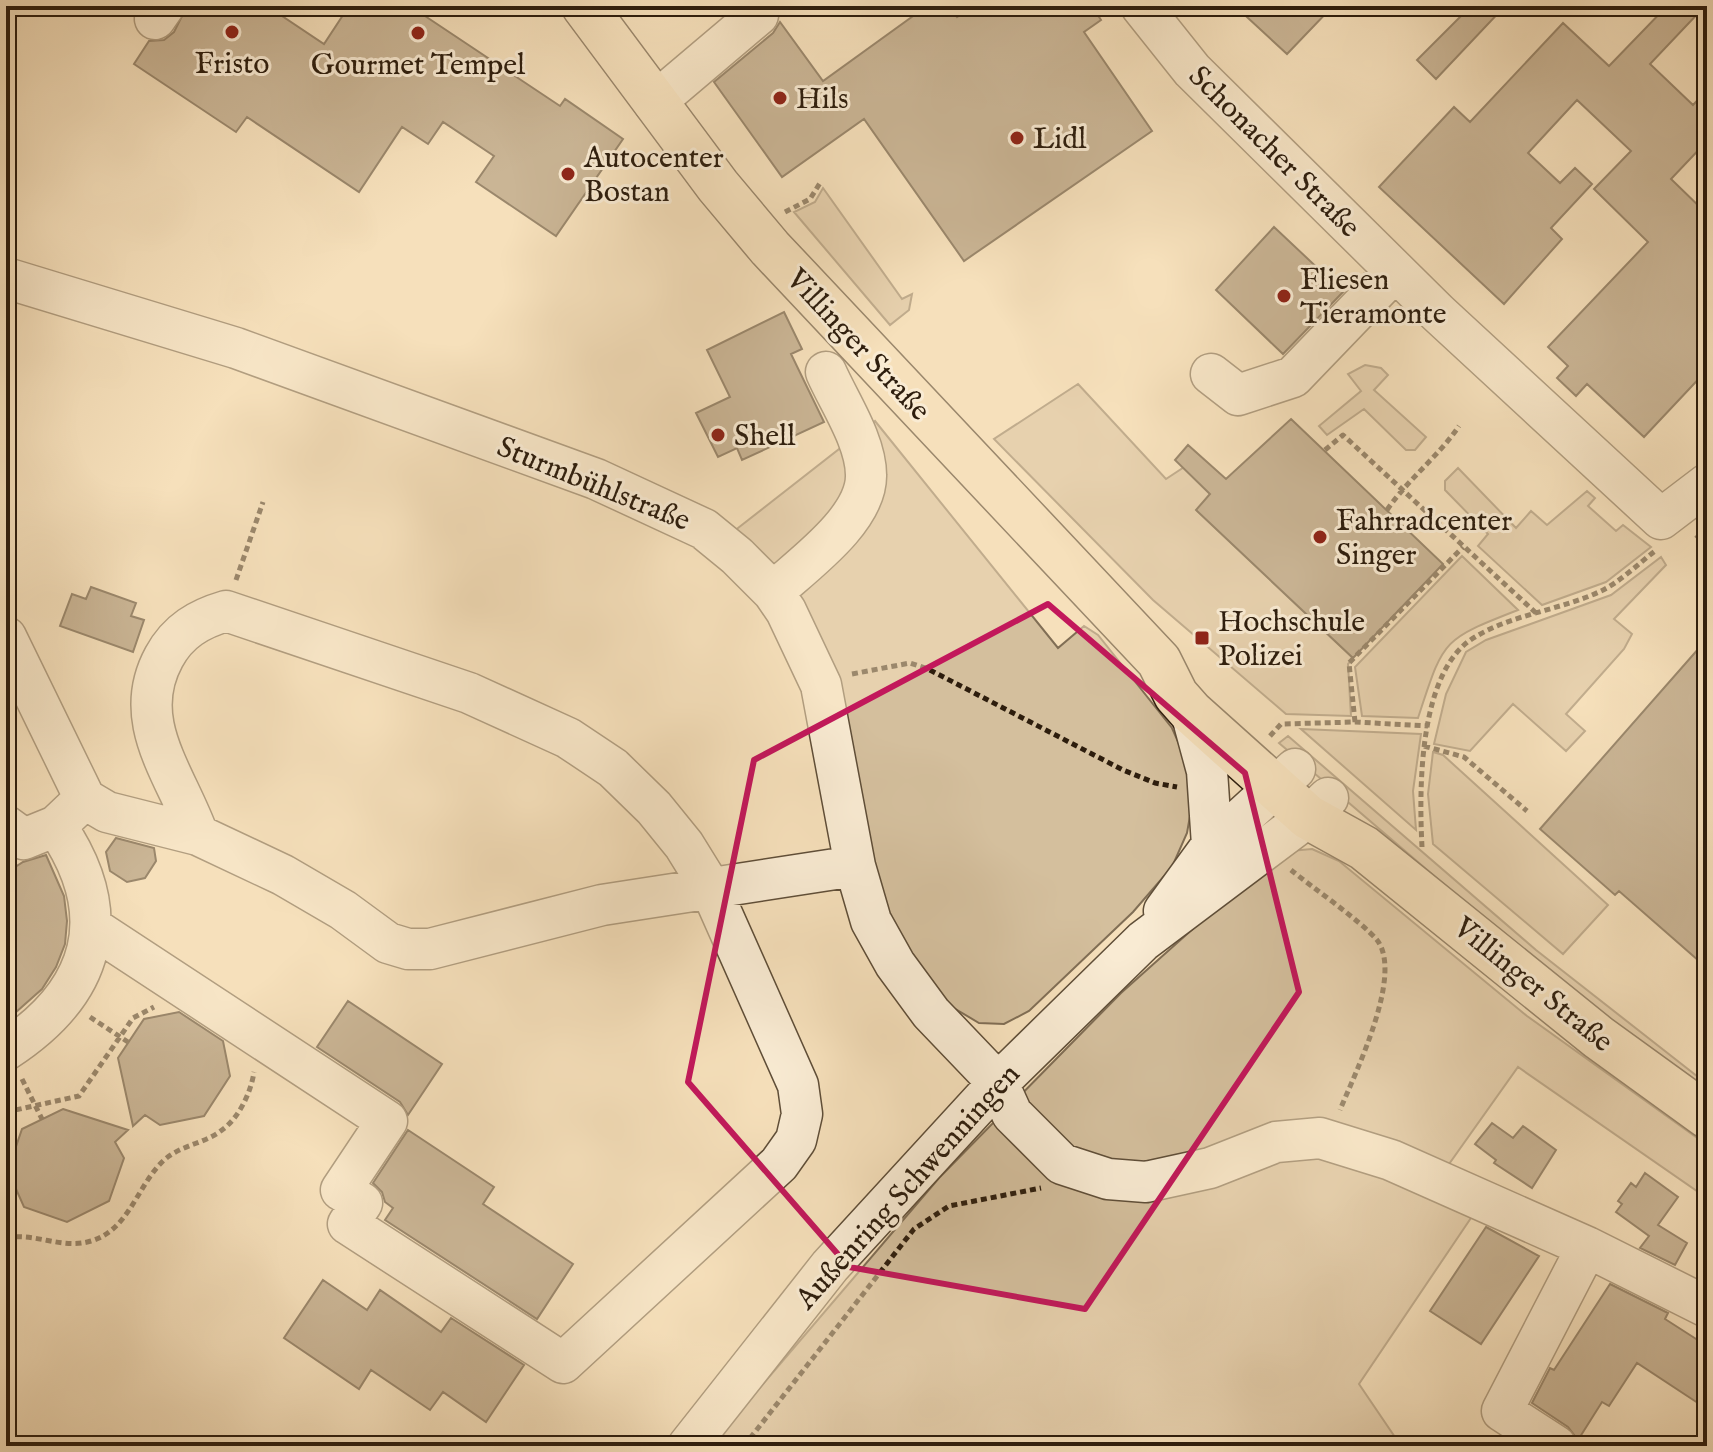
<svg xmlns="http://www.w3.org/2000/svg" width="1713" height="1452" viewBox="0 0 1713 1452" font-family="'IM FELL English',serif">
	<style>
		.green { fill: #d4bf9d; stroke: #806e55; stroke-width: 2 }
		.building { fill: #968267; stroke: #2d1d0d; stroke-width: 2 }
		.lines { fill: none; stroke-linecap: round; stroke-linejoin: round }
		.minor-casing { stroke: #5f4e38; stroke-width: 43 }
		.major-casing { stroke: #2d1d0d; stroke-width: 47 }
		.path { stroke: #2d1d0d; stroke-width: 5; stroke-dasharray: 6 4; stroke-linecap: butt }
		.minor { stroke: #f9ebd3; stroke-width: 40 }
		.major { stroke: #f6e0bb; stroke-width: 44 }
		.marked { fill: none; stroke: #c2185b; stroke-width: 6; stroke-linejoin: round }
		.poi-dot { fill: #8f2418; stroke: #f9ebd3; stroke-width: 3 }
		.labels { text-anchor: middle; stroke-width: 6; stroke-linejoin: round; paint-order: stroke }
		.poi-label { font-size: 30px; fill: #2d1d0d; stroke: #f9ebd3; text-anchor: start }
		.street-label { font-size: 30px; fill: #2d1d0d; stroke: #f9ebd3 }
	</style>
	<rect width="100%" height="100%" fill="#f6e0bb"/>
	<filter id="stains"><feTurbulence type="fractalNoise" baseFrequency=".0025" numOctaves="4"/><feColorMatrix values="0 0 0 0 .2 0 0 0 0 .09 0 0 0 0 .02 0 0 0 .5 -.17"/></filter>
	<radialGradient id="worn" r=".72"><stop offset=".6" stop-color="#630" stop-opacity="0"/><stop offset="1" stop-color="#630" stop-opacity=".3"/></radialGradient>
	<path class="green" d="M823,188L902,299L912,294L909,310L890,325L794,212L815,202Z
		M1365,365L1381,368L1388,375L1374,390L1426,437L1415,450H1406L1364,409L1327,435L1319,426L1361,391L1348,374Z
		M1078,384L1166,479L1198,458L1204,469L1195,479L1210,494L1197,511L1353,658L1348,664L1351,716L1286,714L1153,600L994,439Z
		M875,421L1058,648L1084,626L1098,635L1172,728L1187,762L1193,799L1187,833L1172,867L1133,912L1029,1011L1004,1024L979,1023L947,1004L906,954L883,912L832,668L815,626L729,535Z
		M1458,468L1516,528L1531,511L1547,525L1587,491L1595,498L1588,506L1616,531L1623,525L1651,547L1606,582L1542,605L1478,546L1488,534L1445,490V481Z
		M1462,556L1518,610C1441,640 1444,639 1418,718L1362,716L1355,667Z
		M1661,557L1666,565L1614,619L1632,634L1624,649L1566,714L1585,731L1566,751L1513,704L1470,751L1434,744L1446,694L1466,652L1486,640L1611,595Z
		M1301,729L1421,734L1413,791L1416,830Z
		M1288,736L1536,950L1707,1084V1095L1530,958L1279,743Z
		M1433,752L1443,755L1608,905L1563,954L1433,844L1428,794Z
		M1312,849L1339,861L1527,1016L1707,1145V1198L1518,1067L1437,1181L1477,1209L1359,1384L1401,1446H710L939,1178L1121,993L1270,860L1290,851Z"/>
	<path class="building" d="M187,6H267L324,44L349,6H427L422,14L560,106L565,99L623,139L556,236L476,182L494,156L443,122L428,144L402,127L359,192L247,117L236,132L134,64L149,41L164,40L174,32Z
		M927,6H949L957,17L973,6H1092L1101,20L1084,32L1152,131L964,261L864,119L782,177L714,82L773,33L780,22L823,81Z
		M1235,6H1333L1287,54Z
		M1471,6H1505L1436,79L1417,60Z
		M1667,6H1705L1650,64L1693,105L1707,90V141L1671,179L1707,214V370L1644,437L1587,384L1576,396L1557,378L1568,366L1548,347L1648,242L1594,189L1631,151L1577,100L1528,153L1560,183L1575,168L1592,184L1551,228L1562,239L1504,304L1379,187L1454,107L1470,122L1563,23L1609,66Z
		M1274,227L1343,292L1283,354L1216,290Z
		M784,312L802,349L791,354L824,422L742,460L737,448L718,457L696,413L730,397L707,350Z
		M1291,419L1443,564L1353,658L1196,510L1210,494L1175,460L1188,445L1226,479Z
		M91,587L136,603L131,616L144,620L133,652L60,626L72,594L86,599Z
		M1707,639V968L1619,891L1615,895L1540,829Z
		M116,838L154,848L156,861L145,878L127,882L110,871L106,852Z
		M46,855L64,896L67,921L65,944L56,967L42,989L6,1021V873L23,862Z
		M348,1001L442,1064L408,1115L400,1102L317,1047Z
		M179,1012L223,1041L230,1076L204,1116L160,1125L145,1115L133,1126L118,1058L144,1019Z
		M63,1109L128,1130L115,1142L124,1158L109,1201L67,1222L24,1207L16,1189L6,1191V1176L22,1129Z
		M1492,1123L1513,1138L1523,1126L1556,1150L1532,1188L1494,1163L1496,1160L1475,1144Z
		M408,1130L494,1187L483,1204L573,1264L537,1319L385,1220L393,1208L385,1202L382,1192L373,1183Z
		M1645,1173L1678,1197L1658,1225L1687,1243L1675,1265L1640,1248L1649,1236L1616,1212L1622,1204L1618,1201L1631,1183L1636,1187Z
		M1486,1227L1539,1256L1481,1344L1430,1311Z
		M323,1280L367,1310L380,1290L441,1332L451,1318L524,1365L486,1422L443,1392L430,1410L371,1370L359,1389L284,1338Z
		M1610,1284L1668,1313L1665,1319L1707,1346V1409L1637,1363L1609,1406L1602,1402L1578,1440L1568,1427L1532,1403L1550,1368L1554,1370Z"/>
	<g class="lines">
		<g class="minor-casing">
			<path id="minor" d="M1141,6L1192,70L1438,313L1661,519L1707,484
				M155,19L164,6
				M654,103L758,15L752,6
				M6,278L236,348L596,479L704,529L737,556L773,592L786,611L821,685L855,866L871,921L895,964L931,1013L998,1083L1012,1114L1062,1164L1108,1179L1146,1182L1210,1168L1276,1142L1320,1138L1391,1160L1587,1247L1707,1307
				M1211,374L1238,395L1293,377L1395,271
				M773,592C804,564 867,519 866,475C866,441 839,402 826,372
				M6,637L85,799L107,812L198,835L283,875L343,910L388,943L408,949H430L602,905L855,866
				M1191,712L1207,771L1212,845
				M6,826L24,839L56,826L76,807
				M1164,911L1212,845L1295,769
				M93,928L387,1121L341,1190L362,1203L348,1224L563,1363L779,1164L796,1140L802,1114L798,1085L710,887L684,845L654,808L613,768L568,738L469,693L226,611C199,619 178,631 164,657C129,721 176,774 198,835
				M6,1050C95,992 117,915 56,826
				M688,1446L830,1266L998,1083L1143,941L1308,817L1328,798
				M1556,1446L1502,1411L1587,1247"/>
		</g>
		<g class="major-casing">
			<path id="major" d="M584,6L718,186L770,248L1159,661L1176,695L1191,712L1308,817L1364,848L1598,1037L1707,1116"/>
		</g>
		<path class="path" d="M785,212L810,199L820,183
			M1325,450L1343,435L1536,613
			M1387,510C1408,479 1438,457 1459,426
			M1696,535L1707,545
			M236,580L263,502
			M852,674L910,663L928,669L1123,770L1155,783L1177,787
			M1355,722L1349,663L1463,547
			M1270,736L1281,724L1355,722L1428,726
			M1424,746L1464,757L1527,811
			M1422,847C1419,790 1418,670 1475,637C1513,614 1561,610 1601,591C1620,582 1638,564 1655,551
			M1291,870C1313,888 1361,921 1377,940C1404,975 1355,1073 1340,1110
			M90,1017L128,1042
			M22,1079L42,1119
			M6,1112L79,1096L133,1018L154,1007
			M6,1238C34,1232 63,1250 91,1241C129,1230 137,1186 163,1161C180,1145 204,1144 222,1130C239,1118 251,1092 254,1072
			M744,1446L914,1229L949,1206L1041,1188"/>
		<use href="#minor" class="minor"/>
		<use href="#major" class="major"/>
	</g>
	<path d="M0 0H1713V1452H0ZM1048,604L1245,773L1299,992L1085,1309L849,1267L688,1082L754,760Z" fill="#f6e0bb" fill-opacity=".55" fill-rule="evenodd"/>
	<path class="marked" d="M1048,604L1245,773L1299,992L1085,1309L849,1267L688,1082L754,760Z"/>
	<g class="poi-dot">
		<circle cx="232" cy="32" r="8"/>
		<circle cx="418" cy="33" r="8"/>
		<circle cx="780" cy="98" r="8"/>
		<circle cx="1017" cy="138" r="8"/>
		<circle cx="568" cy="174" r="8"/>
		<circle cx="1284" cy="296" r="8"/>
		<circle cx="718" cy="435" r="8"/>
		<circle cx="1320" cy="537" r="8"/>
		<rect x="1194" y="630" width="16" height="16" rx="4"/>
	</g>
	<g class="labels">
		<g class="poi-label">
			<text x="232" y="73" text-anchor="middle">Fristo</text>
			<text x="418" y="74" text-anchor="middle">Gourmet Tempel</text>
			<text x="796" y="108">Hils</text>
			<text x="1033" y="148">Lidl</text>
			<text x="584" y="167">Autocenter<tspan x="584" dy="34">Bostan</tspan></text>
			<text x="1300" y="289">Fliesen<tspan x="1300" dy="34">Tieramonte</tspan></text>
			<text x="734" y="445">Shell</text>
			<text x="1336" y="530">Fahrradcenter<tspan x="1336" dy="34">Singer</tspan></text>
			<text x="1218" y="631">Hochschule<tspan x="1218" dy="34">Polizei</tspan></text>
		</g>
		<g class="street-label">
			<text transform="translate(1275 151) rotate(45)" y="10">Schonacher Straße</text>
			<text transform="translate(859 344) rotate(47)" y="10">Villinger Straße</text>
			<text transform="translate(594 483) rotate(22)" y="10">Sturmbühlstraße</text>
			<text transform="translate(1534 984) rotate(39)" y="10">Villinger Straße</text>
			<text transform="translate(907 1186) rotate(-48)" y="10">Außenring Schwenningen</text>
		</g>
	</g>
	<rect width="1713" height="1452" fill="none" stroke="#f6e0bb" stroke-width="32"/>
	<rect x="8" y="8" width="1697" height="1436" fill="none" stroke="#2d1d0d" stroke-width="4"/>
	<rect x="16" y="16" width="1681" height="1420" fill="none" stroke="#2d1d0d" stroke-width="2"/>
	<rect width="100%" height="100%" filter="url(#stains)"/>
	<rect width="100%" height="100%" fill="url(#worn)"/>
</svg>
